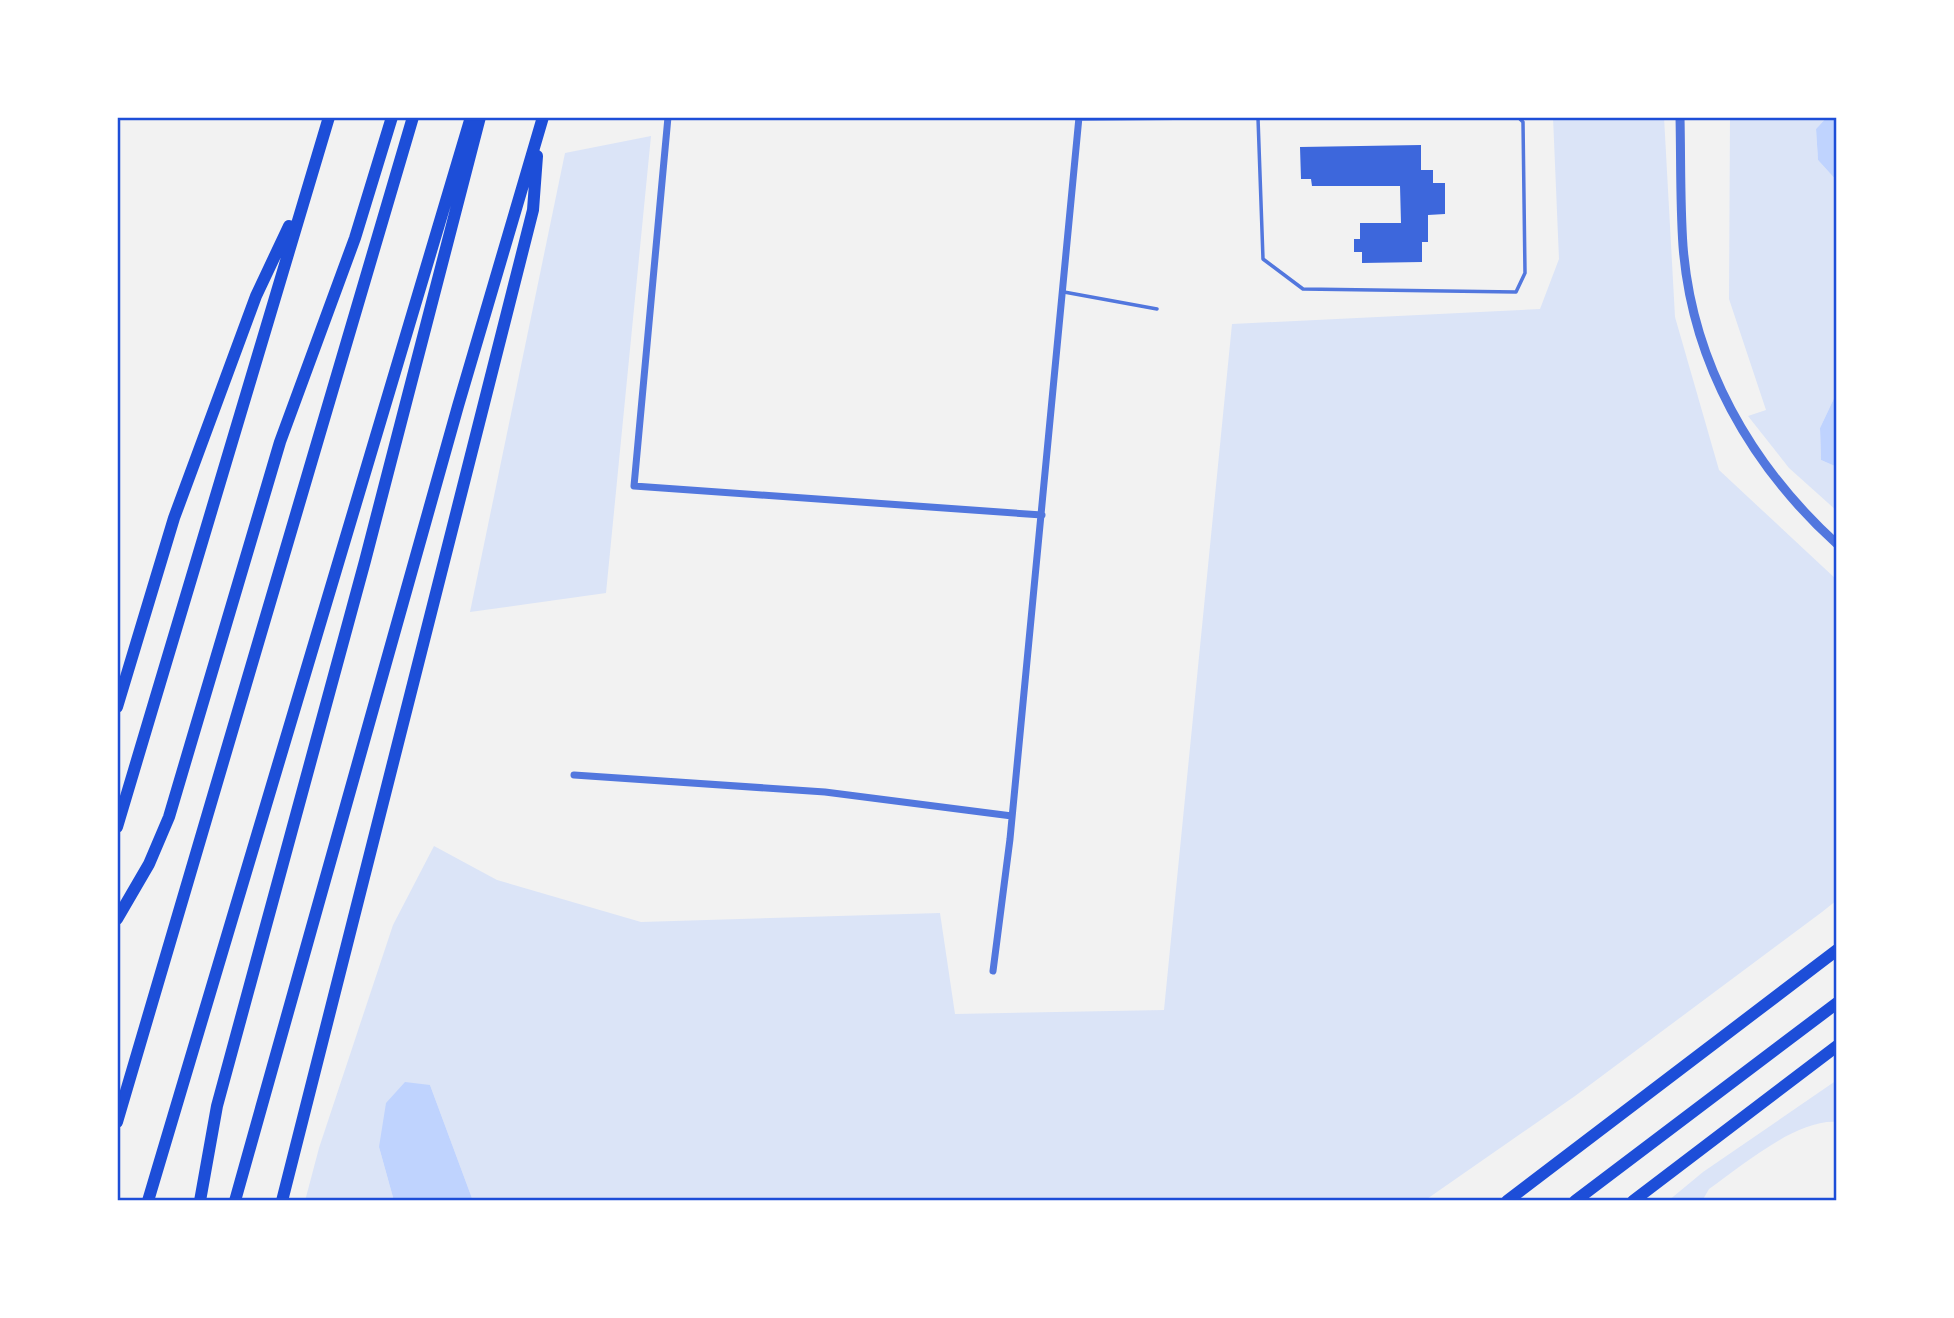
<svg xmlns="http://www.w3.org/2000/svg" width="1954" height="1318" viewBox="0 0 1954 1318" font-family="Signika,sans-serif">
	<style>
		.green { fill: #dbe4f7 }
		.water { fill: #bfd3fe }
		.building { fill: #3d67dc }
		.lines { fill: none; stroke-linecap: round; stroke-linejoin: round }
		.service { stroke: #5277de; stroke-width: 3.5 }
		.minor { stroke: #5277de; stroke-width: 7 }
		.tertiary { stroke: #5277de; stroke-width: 9 }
		.motorway { stroke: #1d4ed8; stroke-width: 12 }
		.neatline { fill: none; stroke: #1d4ed8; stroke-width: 2.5 }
	</style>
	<rect width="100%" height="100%" fill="#f2f2f2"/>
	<path class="green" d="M1553,117H1664L1675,317L1719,470L1837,580V900L1822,912L1575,1096L1424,1201H473L430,1085L379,1147L394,1201H305L319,1148L393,925L434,846L497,880L641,922L940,913L955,1014L1164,1010L1232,324L1540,309L1559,259Z
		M1730,117H1827L1816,129L1818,160L1837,181V392L1820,428L1821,460L1837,467V511L1789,468L1748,416L1766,410L1729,299Z
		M651,136L606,593L470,612L565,153Z
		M1837,1080V1122C1796,1119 1742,1166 1709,1189L1702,1201H1668L1703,1172Z"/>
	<path class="water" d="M1827,117H1837V181L1818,160L1816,129Z
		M1837,392V467L1821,460L1820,428Z
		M405,1082L430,1085L473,1201H394L379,1147L386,1103Z"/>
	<path class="building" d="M1421,145V170H1433V183H1445V214L1428,215V242H1422V262L1362,263V252H1354V239H1360V223H1401L1400,186H1312L1311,179H1301L1300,147Z"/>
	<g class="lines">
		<path class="service" d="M1258,118L1263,259L1303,289L1516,292L1525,273L1523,122L1518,117
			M1079,119L1331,117
			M1064,292L1157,309"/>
		<path class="minor" d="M668,117L634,486L1042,515
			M574,775L825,792L1012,816
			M993,971L1010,839L1079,117"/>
		<path class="tertiary" d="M1680,117C1681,160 1680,203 1683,246C1692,363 1751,466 1837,544"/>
		<path class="motorway" d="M117,707L174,518L256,296L289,226
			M117,827L329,117
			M117,919L149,864L169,817L280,442L355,238L392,117
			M117,1122L413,117
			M148,1201L471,117
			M200,1201L217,1106L365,561L480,117
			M235,1201L458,406L543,117
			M282,1201L533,210L537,156
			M1507,1201L1837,950
			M1575,1201L1837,1003
			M1633,1201L1837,1046"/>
	</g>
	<rect width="1954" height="1318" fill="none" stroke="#ffffff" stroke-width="238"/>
	<rect x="119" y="119" width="1716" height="1080" class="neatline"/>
</svg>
